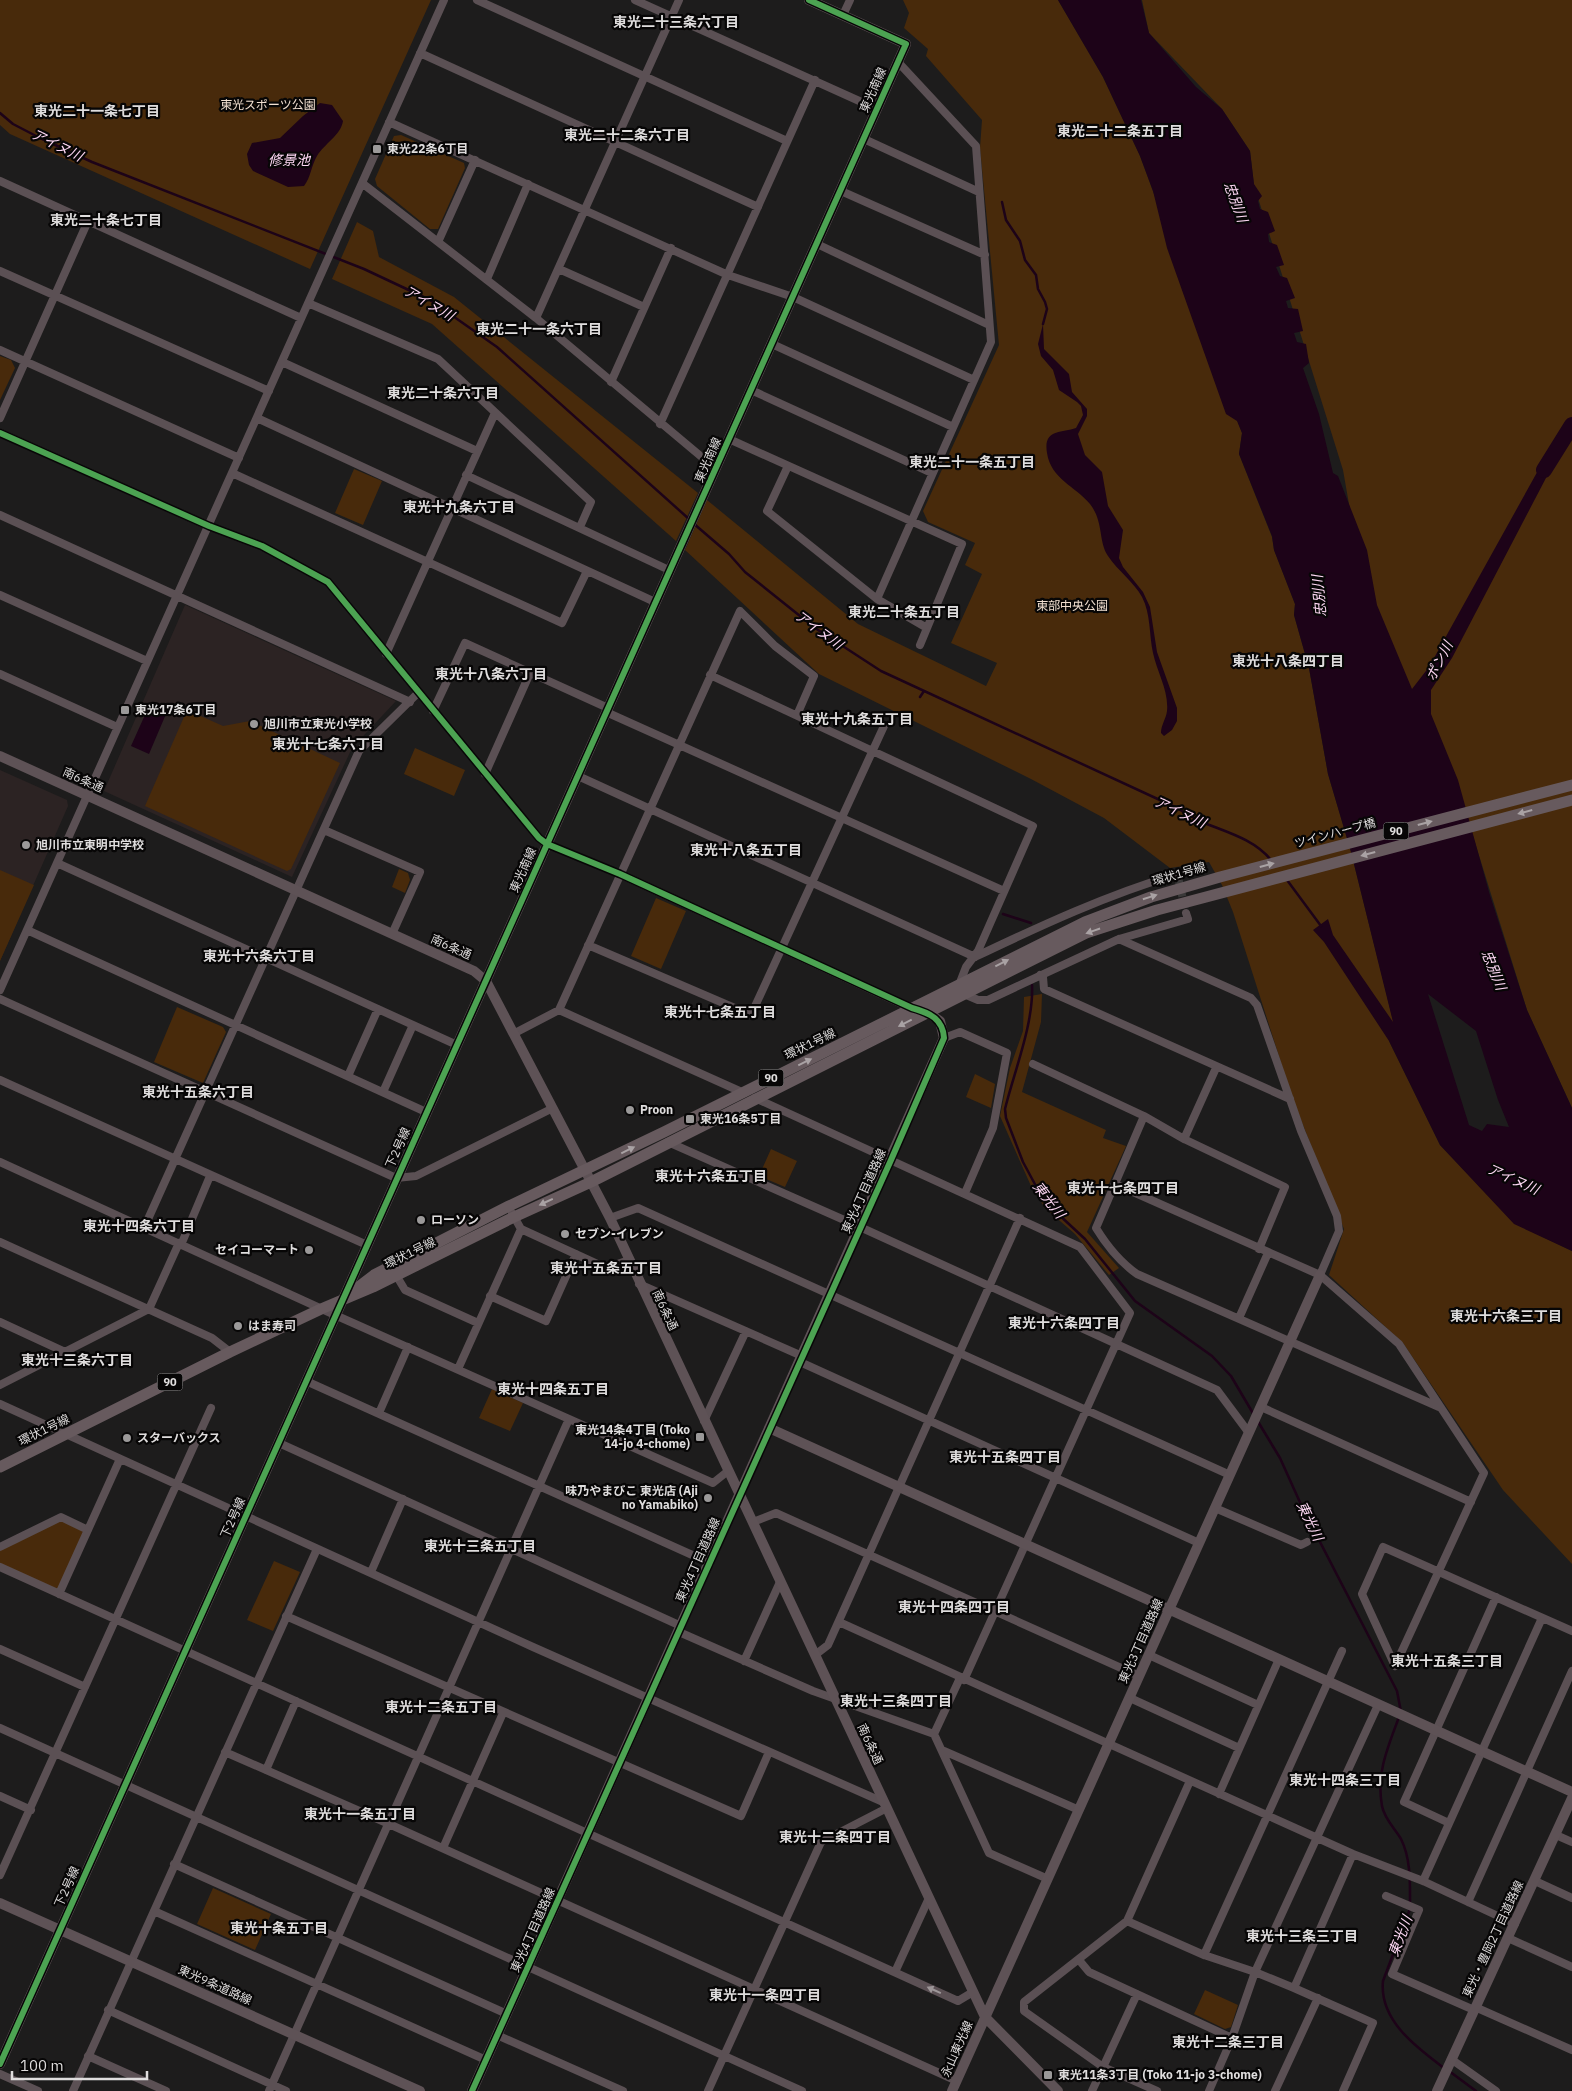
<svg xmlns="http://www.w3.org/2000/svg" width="1572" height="2091" viewBox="0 0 1572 2091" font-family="'IBM Plex Sans','Noto Sans JP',sans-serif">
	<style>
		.built { fill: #2c2323 }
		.green { fill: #482a0b }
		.water { fill: #1d0318; fill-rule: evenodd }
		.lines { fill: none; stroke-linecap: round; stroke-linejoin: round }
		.stream { stroke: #1d0318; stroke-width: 2.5 }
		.river { stroke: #1d0318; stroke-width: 16 }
		.street-tunnel { stroke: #3a3939; stroke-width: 8; stroke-dasharray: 8 4; stroke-linecap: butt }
		.street { stroke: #5b5054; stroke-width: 8 }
		.secondary { stroke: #5e5256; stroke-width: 10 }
		.primary { stroke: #675a5e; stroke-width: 11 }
		.cycleway-casing { stroke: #070606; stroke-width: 9 }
		.cycleway { stroke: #4ca352; stroke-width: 6 }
		.oneway { fill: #a9a2a4 }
		.oneway2 { fill: #9d9698 }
		.poi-dot { fill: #9b9999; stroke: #070606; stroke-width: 2 }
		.labels { text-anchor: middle; stroke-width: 4.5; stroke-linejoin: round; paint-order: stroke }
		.shield { fill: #070606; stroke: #9e9c9c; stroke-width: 1 }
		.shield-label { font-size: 11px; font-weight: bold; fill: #dfdddd }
		.street-label { font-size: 12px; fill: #dfdddd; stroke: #070606 }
		.park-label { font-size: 12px; fill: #f2e0d1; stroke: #070606 }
		.poi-label { font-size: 12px; font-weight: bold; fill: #dfdddd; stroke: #070606; text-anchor: start }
		.neighbourhood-label { font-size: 14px; font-weight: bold; fill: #dfdddd; stroke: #070606 }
		.water-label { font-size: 14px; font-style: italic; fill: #fdd7f3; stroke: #070606 }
	</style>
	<rect width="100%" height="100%" fill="#1d1c1c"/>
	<path class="built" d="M185,605L396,701L352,748L292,877L104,791Z
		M0,770L67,800L68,806L0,961Z"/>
	<path class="green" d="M0,0H431L310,269L10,134L0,125Z
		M903,0H1058L1103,77L1140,156L1242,433L1239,454L1272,537L1274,550L1295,604L1294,615L1309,668L1328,774L1351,852L1394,1024L1389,1041L1440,1145L1514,1223L1572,1251V1564L1503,1490L1403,1343L1329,1275L1344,1229L1292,1097L1233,912L1222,885L1209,862L1170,868L1104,818L1031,779L819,674L685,550L707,500L858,624L986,686L997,663L951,643L982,574L965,565L975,543L928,522L923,511L999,345L980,148L982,120L926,56L928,49L904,28L909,13Z
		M1142,0H1572V1108L1527,1010L1468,820L1372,635L1343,470L1254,185L1250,151L1222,109L1149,33Z
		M401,135L464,163L465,168L438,229H430L377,186L375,179L394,136Z
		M357,222L373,231L379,257L454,297L698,493L676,541L432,324L332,279Z
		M0,356L11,360L15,368L0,400Z
		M354,469L382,481L363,525L335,513Z
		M187,710L223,726L250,721L340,763L291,869L287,871L145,806Z
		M415,748L465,770L454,796L404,774Z
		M399,869L408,873L410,880L405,893L392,887Z
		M0,870L34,885L0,961Z
		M656,898L686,911L661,969L631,956Z
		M1042,994L1041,1022L1022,1092L1106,1130L1103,1138L1126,1146L1087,1232L1119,1268L1109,1275L1075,1234L1045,1208L1031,1186L1000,1116L1010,1068L1023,1031L1024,997Z
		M177,1007L223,1027L226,1032L203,1083L154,1062Z
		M975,1074L995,1084L991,1108L966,1097Z
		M771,1149L797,1161L785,1187L759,1176Z
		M492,1389L523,1403L510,1431L479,1418Z
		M61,1517L88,1530L59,1594L0,1567V1547Z
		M274,1561L300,1572L273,1631L247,1620Z
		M213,1888L271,1914L255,1950L197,1924Z
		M1205,1990L1238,2005L1231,2027L1225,2029L1194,2014Z"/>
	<path class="water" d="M1058,0H1141L1149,33L1196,87L1222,109L1250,151L1254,184L1262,196L1258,201L1260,209L1268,212L1275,231L1268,234L1269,242L1277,245L1284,265L1276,267L1280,276L1287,278L1295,298L1286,301L1288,308L1298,309L1303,331L1294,333L1297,342L1306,344L1309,363L1303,368L1319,414L1333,473L1338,476L1367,550L1377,605L1412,689L1429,667L1550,449L1558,455L1452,658L1431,690V714L1458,780L1489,892L1527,1010L1572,1108V1251L1514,1224L1440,1145L1389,1041L1324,942L1313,930L1328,919L1333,935L1393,1022L1351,852L1328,774L1309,668L1294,615L1295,604L1274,550L1272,536L1239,454L1242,433L1237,421L1226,414L1167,248L1153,191L1140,156L1103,77ZM1428,994L1476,1031L1498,1100L1509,1127L1487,1124L1482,1131L1469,1125Z
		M320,103L332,105L343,121C341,135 324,144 317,156C311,166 311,177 304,186L288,187L253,171L249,165L247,154L252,143L280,138L303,116Z
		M1043,324L1044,349L1069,374L1072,392L1087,409V416L1078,434L1085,455L1102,472L1108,506L1123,530L1119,558L1123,567L1143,592L1150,607L1157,652L1177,708V721L1172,730L1164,736L1161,733C1161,725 1166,719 1167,711C1169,691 1157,672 1153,653C1149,635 1151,614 1142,597C1134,582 1118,571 1108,556C1098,541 1104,522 1090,504C1075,486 1051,479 1047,453C1043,429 1061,433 1076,428L1083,415L1081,406L1077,402L1059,390L1053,370L1041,356L1038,344Z
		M149,706L166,714L149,754L131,746Z"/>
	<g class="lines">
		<path class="stream" d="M0,113L13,124L38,137L92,162L364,269L430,300L497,347L689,519
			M1002,202L1006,220L1020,241L1025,260L1036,275L1038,289L1045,302L1047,309L1043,324
			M693,523L729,554L745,572L815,628L881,671L1175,807C1184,812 1193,818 1202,822C1226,832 1254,839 1271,860
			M920,697L924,691
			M1287,880L1321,926
			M1003,914L1031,923
			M1032,985C1034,1023 1014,1072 1005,1109L1006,1118L1023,1162L1037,1188L1056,1212L1085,1239L1135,1301L1212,1356L1231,1376L1254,1415
			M1257,1420L1280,1458L1303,1509L1397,1691L1401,1712
			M1399,1717C1388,1747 1376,1773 1382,1806C1384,1818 1395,1829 1401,1839C1411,1859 1410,1883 1410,1904
			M1410,1909L1383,1981C1379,2020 1416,2047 1444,2068
			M1449,2071L1476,2091"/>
		<path class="river" d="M1544,470L1572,425"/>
		<path class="street-tunnel" d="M1178,877L1186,913"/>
		<path class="street" d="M477,0L787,141
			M635,0L877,109
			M843,15L850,0
			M420,53L758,207
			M389,122L728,275L793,297L974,380
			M864,139L979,192
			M0,181L301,318
			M362,183L536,318L716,469
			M841,191L985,255
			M438,242L475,160
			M817,244L989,325
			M559,269L644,307
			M0,271L269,391
			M487,279L528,184
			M308,303L438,359L591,502L580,527
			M536,318L679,0
			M772,344L953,427
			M0,350L239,458
			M282,362L477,451
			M611,382L671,248
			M751,390L932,473
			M0,418L88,221
			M257,418L655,602
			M660,424L815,80
			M0,433L209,526L262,546L328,582L539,838L547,844L620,874L913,1009
			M729,439L962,544L920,645
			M788,466L767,511L877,599L927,628
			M232,473L562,623L587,571
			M466,475L669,570
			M0,515L410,702
			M0,595L147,661
			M877,599L991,342L976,146L898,62
			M386,654L495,413
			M0,674L117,727
			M710,675L1033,826L978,951L966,967L959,985
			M433,711L465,643L608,708
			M606,712L1004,891
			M485,774L530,673
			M578,776L975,957
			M324,830L420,872L392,934
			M57,863L457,1045
			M27,930L426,1112
			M1119,939L1251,998L1257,1005L1301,1131L1337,1216L1339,1231L1320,1275
			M588,945L751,1015L884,726
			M975,957C1042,925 1107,895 1177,874L1178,877
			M1040,975L1043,977L1044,989L1290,1099
			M0,990L444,0
			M964,994L978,1000H988L1119,939L1188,919L1186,913
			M0,999L396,1178L416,1176L551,1109
			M559,1010L744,1093
			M513,1034L559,1010L740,611L775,646L814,676L797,715
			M944,1038L960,1032L1007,1053L993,1128L965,1193
			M1033,1064L1144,1116L1184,1139L1285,1187L1259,1249
			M348,1076L378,1009
			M0,1080L367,1245
			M383,1092L413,1025
			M755,1098L1080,1247L1130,1313L964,1680
			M1144,1116L1096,1228C1107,1246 1120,1262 1137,1274L1439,1407
			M1184,1139L1216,1068
			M668,1142L860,1227L1217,1390L1249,1433
			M0,1162L335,1315L713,1483L728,1471
			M1115,1184L1320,1275L1399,1344L1484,1473L1395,1666
			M512,1213L521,1229L606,1268L629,1260
			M610,1218L638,1208L1230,1475
			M144,1228L359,751L418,693
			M0,1242L212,1338L230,1352
			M181,1245L210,1176
			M396,1275L405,1290L478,1323
			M639,1284L802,1356
			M490,1296L546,1321L576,1254
			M1239,1318L1268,1253
			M0,1322L65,1352
			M800,1362L1199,1543
			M458,1369L521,1229
			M306,1381L710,1563
			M0,1385L149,1309L179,1243
			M0,1404L533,1647L883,1802
			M1261,1407L1471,1502
			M379,1413L408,1347
			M704,1421L746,1331
			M279,1443L681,1626
			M1215,1508L1301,1545L1307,1542
			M753,1522L776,1513L1139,1676
			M0,1547L61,1517L88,1530
			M0,1567L958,2001L973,1992
			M371,1572L403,1499
			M59,1594L120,1459
			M286,1616L741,1816L769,1752
			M839,1622L1353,1854L1423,1881L1515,1924
			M679,1632L813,1691L934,1734L989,1853L1048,1879
			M0,1649L85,1687
			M815,1655L828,1645L1020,1218
			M1149,1655L1258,1705
			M744,1661L780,1582
			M1395,1666L1362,1594L1383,1547L1572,1631
			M1130,1698L1239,1748
			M0,1728L802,2091
			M934,1734L960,1678
			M944,1751L1079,1810
			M225,1752L389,1824L957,2081
			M266,1770L296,1701
			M1219,1794L1279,1659
			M0,1796L31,1810
			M1449,1823L1404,1802L1496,1597
			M1556,1835L1572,1842
			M443,1848L503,1713
			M174,1864L507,2014
			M0,1875L211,1408
			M1423,1881L1542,1618
			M1535,1881L1572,1898
			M1386,1896L1419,1910L1392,1974L1474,2010
			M1468,1902L1572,1671
			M154,1911L486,2060
			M1127,1921L1204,1955L1255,1972L1294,1988L1373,2023L1343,2091
			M1508,1938L1572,1967
			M1204,1955L1342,1651
			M1079,1960L1089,1972L1232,2038
			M895,1972L929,1898
			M1294,1988L1353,1854
			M1475,2007L1572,2050
			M108,2010L286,2091
			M497,2035L623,2091
			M88,2056L166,2091
			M1451,2059L1496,2091
			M0,2074L38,2091
			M73,2091L317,1549
			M269,2091L569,1419
			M708,2091L821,1842L887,1808
			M1092,2091L1137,1994
			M1157,2091L1103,2067L1024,2011V2002L1127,1921L1190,1781
			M1209,2091L1232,2038L1255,1972L1378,1705
			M1275,2091L1318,1998"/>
		<path class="secondary" d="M0,756L474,971L486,981L610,1218L985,2017L1058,2091
			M769,1428L1572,1792
			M0,1903L420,2091
			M0,2064L906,44L809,0
			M472,2091L944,1038L940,1021L927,1012
			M952,2091L1320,1275
			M1437,2091L1572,1798"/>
		<path class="primary" d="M353,1291L374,1275L509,1206L664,1132L1085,922L1151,897L1220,877L1572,785
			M0,1467L230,1352L321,1309L373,1287L514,1217L591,1182L1086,933L1157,910L1572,800"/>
		<g class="cycleway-casing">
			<path id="cycleway" d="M0,433L209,526L262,546L328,582L539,838L547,844L620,874L912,1008C930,1013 943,1019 944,1038L891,1160L472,2091
				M0,2064L906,44L809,0"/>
		</g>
		<use href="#cycleway" class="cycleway"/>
	</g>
	<defs><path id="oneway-solid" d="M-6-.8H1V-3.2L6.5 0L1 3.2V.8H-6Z" transform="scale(1.25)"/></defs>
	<g class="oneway">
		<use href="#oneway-solid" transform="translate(1525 812) rotate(165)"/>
		<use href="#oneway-solid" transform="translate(1425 823) rotate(-15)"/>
		<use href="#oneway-solid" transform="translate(1368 854) rotate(165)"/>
		<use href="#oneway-solid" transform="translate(1267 865) rotate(-15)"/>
		<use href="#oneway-solid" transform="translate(1150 897) rotate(-18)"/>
		<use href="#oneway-solid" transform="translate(1093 931) rotate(161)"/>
		<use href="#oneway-solid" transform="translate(1002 963) rotate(-27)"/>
		<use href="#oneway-solid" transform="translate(905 1023) rotate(153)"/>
		<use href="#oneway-solid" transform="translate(805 1062) rotate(-26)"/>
		<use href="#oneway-solid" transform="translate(628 1150) rotate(-26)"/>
		<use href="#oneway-solid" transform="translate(546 1202) rotate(155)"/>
	</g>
	<use class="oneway2" href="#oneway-solid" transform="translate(934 1990) rotate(-156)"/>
	<g class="poi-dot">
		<rect x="372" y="144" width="10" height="10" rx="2.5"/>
		<rect x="120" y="705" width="10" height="10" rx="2.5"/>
		<circle cx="254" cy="724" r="5"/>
		<circle cx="26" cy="845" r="5"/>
		<circle cx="630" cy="1110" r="5"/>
		<rect x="685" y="1114" width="10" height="10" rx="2.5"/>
		<circle cx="421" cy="1220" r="5"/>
		<circle cx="565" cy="1234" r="5"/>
		<circle cx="309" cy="1250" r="5"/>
		<circle cx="238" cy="1326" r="5"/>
		<rect x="695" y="1432" width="10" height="10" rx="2.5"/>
		<circle cx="127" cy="1438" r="5"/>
		<circle cx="708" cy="1498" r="5"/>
		<rect x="1043" y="2070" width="10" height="10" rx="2.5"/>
	</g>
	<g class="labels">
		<g class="shield">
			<rect x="1383.5" y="822.5" width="25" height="17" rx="4"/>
			<rect x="758.5" y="1069.5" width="25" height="17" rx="4"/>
			<rect x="157.5" y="1373.5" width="25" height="17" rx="4"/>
		</g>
		<g class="shield-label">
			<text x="1396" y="835">90</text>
			<text x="771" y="1082">90</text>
			<text x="170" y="1386">90</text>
		</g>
		<g class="street-label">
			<text transform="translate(873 90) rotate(-66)" y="4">東光南線</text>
			<text transform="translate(708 460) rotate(-66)" y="4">東光南線</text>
			<text transform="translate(83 780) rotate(24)" y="4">南6条通</text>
			<text transform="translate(1335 833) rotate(-15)" y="4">ツインハープ橋</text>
			<text transform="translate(523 870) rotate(-66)" y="4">東光南線</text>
			<text transform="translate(1179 874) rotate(-16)" y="4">環状1号線</text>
			<text transform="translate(451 947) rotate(24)" y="4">南6条通</text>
			<text transform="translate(810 1044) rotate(-26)" y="4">環状1号線</text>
			<text transform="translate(398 1148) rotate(-66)" y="4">下2号線</text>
			<text transform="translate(864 1191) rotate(-66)" y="4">東光4丁目道路線</text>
			<text transform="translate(410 1253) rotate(-26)" y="4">環状1号線</text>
			<text transform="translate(665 1310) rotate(65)" y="4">南6条通</text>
			<text transform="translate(44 1430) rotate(-26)" y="4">環状1号線</text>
			<text transform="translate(233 1518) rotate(-66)" y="4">下2号線</text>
			<text transform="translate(698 1560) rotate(-66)" y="4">東光4丁目道路線</text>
			<text transform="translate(1141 1641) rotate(-66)" y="4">東光3丁目道路線</text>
			<text transform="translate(870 1744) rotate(65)" y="4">南6条通</text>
			<text transform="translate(67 1887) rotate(-66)" y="4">下2号線</text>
			<text transform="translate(533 1930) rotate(-66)" y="4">東光4丁目道路線</text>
			<text transform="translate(1493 1939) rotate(-65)" y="4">東光・豊岡2丁目道路線</text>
			<text transform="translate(215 1985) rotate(24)" y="4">東光9条道路線</text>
			<text transform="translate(957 2049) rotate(-66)" y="4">永山東光線</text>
		</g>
		<g class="park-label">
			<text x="268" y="109">東光スポーツ公園</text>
			<text x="1072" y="610">東部中央公園</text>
		</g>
		<g class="poi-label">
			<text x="387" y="153">東光22条6丁目</text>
			<text x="135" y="714">東光17条6丁目</text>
			<text x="264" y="728">旭川市立東光小学校</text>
			<text x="36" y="849">旭川市立東明中学校</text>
			<text x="640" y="1114">Proon</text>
			<text x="700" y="1123">東光16条5丁目</text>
			<text x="431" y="1224">ローソン</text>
			<text x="575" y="1238">セブン-イレブン</text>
			<text x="299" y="1254" text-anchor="end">セイコーマート</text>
			<text x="248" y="1330">はま寿司</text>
			<text x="690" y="1434" text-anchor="end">東光14条4丁目 (Toko<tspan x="690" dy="14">14-jo 4-chome)</tspan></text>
			<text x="137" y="1442">スターバックス</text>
			<text x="698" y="1495" text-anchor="end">味乃やまびこ 東光店 (Aji<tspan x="698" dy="14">no Yamabiko)</tspan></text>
			<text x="1058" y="2079">東光11条3丁目 (Toko 11-jo 3-chome)</text>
		</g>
		<g class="neighbourhood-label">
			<text x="676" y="27">東光二十三条六丁目</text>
			<text x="97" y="116">東光二十一条七丁目</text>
			<text x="1120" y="136">東光二十二条五丁目</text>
			<text x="627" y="140">東光二十二条六丁目</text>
			<text x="106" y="225">東光二十条七丁目</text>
			<text x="539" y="334">東光二十一条六丁目</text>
			<text x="443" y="398">東光二十条六丁目</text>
			<text x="972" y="467">東光二十一条五丁目</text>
			<text x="459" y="512">東光十九条六丁目</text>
			<text x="904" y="617">東光二十条五丁目</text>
			<text x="1288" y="666">東光十八条四丁目</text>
			<text x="491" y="679">東光十八条六丁目</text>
			<text x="857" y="724">東光十九条五丁目</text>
			<text x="328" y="749">東光十七条六丁目</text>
			<text x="746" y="855">東光十八条五丁目</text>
			<text x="259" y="961">東光十六条六丁目</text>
			<text x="720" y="1017">東光十七条五丁目</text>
			<text x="198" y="1097">東光十五条六丁目</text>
			<text x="711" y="1181">東光十六条五丁目</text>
			<text x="1123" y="1193">東光十七条四丁目</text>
			<text x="139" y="1231">東光十四条六丁目</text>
			<text x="606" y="1273">東光十五条五丁目</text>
			<text x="1506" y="1321">東光十六条三丁目</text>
			<text x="1064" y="1328">東光十六条四丁目</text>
			<text x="77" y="1365">東光十三条六丁目</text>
			<text x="553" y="1394">東光十四条五丁目</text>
			<text x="1005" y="1462">東光十五条四丁目</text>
			<text x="480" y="1551">東光十三条五丁目</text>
			<text x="954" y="1612">東光十四条四丁目</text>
			<text x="1447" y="1666">東光十五条三丁目</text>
			<text x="896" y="1706">東光十三条四丁目</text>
			<text x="441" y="1712">東光十二条五丁目</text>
			<text x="1345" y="1785">東光十四条三丁目</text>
			<text x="360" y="1819">東光十一条五丁目</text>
			<text x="835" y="1842">東光十二条四丁目</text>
			<text x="279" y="1933">東光十条五丁目</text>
			<text x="1302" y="1941">東光十三条三丁目</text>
			<text x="765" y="2000">東光十一条四丁目</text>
			<text x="1228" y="2047">東光十二条三丁目</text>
		</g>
		<g class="water-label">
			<text transform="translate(57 145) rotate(26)" y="5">アイヌ川</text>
			<text x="289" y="165">修景池</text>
			<text transform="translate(1236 202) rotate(70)" y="5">忠別川</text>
			<text transform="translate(429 303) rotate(30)" y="5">アイヌ川</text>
			<text transform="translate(1319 596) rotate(-95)" y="5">忠別川</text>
			<text transform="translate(819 630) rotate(36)" y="5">アイヌ川</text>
			<text transform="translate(1439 661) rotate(-63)" y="5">ポン川</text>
			<text transform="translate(1180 812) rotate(25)" y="5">アイヌ川</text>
			<text transform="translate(1494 970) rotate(68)" y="5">忠別川</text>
			<text transform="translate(1513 1179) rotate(24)" y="5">アイヌ川</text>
			<text transform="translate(1049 1200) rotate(52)" y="5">東光川</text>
			<text transform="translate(1310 1521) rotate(64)" y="5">東光川</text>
			<text transform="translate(1400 1936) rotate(-69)" y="5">東光川</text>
		</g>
	</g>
	<path d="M12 2071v8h135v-8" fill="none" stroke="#dfdddd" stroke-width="2.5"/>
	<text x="20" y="2071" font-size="15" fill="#dfdddd" stroke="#070606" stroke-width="4" paint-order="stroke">100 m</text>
</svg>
